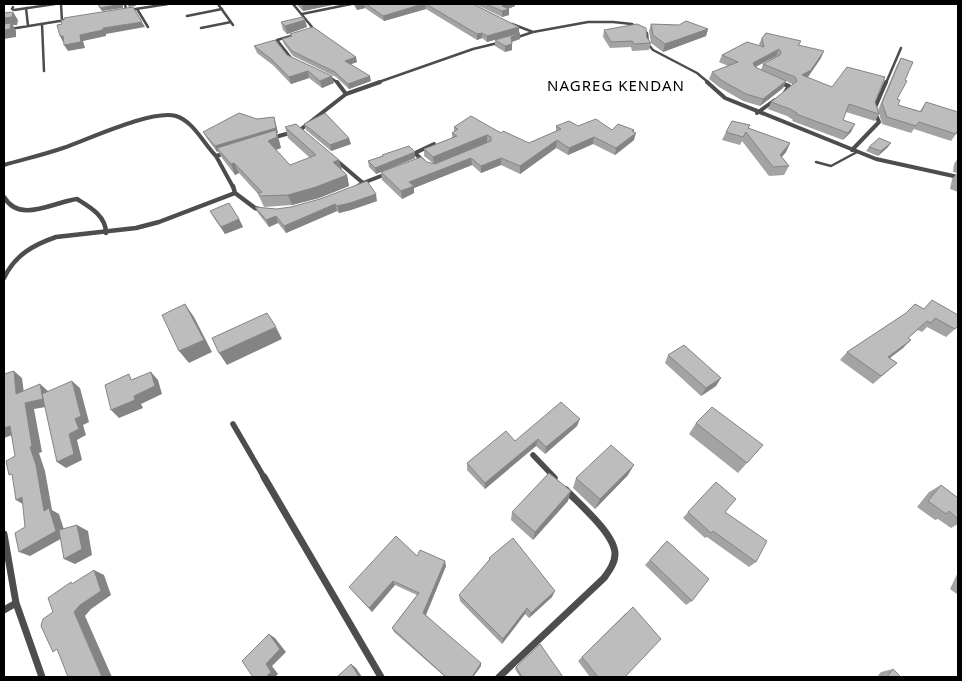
<svg xmlns="http://www.w3.org/2000/svg" width="962" height="681" viewBox="0 0 962 681" font-family="'Noto Sans',sans-serif">
	<style>
		.lines { fill: none; stroke-linecap: round; stroke-linejoin: round }
		.lane { stroke: #4d4d4d; stroke-width: 2.5 }
		.street-far4 { stroke: #4d4d4d; stroke-width: 2.5 }
		.street-far3 { stroke: #4d4d4d; stroke-width: 4 }
		.street-far2 { stroke: #4d4d4d; stroke-width: 4.5 }
		.street-far1 { stroke: #4d4d4d; stroke-width: 5.5 }
		.street { stroke: #4d4d4d; stroke-width: 7 }
		.wall { fill: #a3a3a3; fill-rule: evenodd }
		.shaded-wall { fill: #848484 }
		.building { fill: #bdbdbd; stroke: #848484 }
		.labels { text-anchor: middle; stroke-width: 4; stroke-linejoin: round; paint-order: stroke }
		.far-quarter-label { font-size: 15px; letter-spacing: 1px; fill: #000; stroke: #fff }
	</style>
	<rect width="100%" height="100%" fill="#fff"/>
	<g class="lines">
		<path class="lane" d="M816,162L831,166L857,152"/>
		<path class="street-far4" d="M61,4L62,21
			M125,4L126,10
			M218,4L233,25
			M293,4L312,27L308,32
			M13,7L12,9L14,10L55,4
			M26,8L28,26
			M137,9L148,27
			M129,10L168,4
			M302,14L351,4
			M187,16L222,9
			M42,24L44,71
			M512,24L533,32L588,22H613L632,24L647,33L648,44L653,50L697,73L709,83
			M201,28L231,22
			M4,30L66,20
			M515,38L533,32
			M292,59L277,40L298,34
			M327,75L338,83
			M778,82L782,83
			M376,83L473,49L502,42
			M886,83L901,48"/>
		<path class="street-far3" d="M337,82L346,94
			M707,82L725,98L876,159L958,177
			M778,82L789,86L785,92
			M757,113L775,100
			M272,138L300,130L346,94L380,82
			M852,150L879,122L874,110L886,82
			M226,153L216,156L233,187
			M336,160L363,183L358,186
			M424,162L415,153L434,144
			M4,165C24,159 43,155 63,148C87,140 152,109 176,116C193,121 204,144 216,156
			M363,183L386,174"/>
		<path class="street-far2" d="M235,193L255,208L262,210
			M4,197C20,224 53,202 77,199C90,207 106,216 106,233
			M4,278C15,255 33,245 56,237L136,228L159,222L235,193L233,186"/>
		<path class="street-far1" d="M233,424L265,479
			M533,455L555,478"/>
		<path class="street" d="M264,477L381,677
			M4,534L16,603L42,677
			M4,610L16,603
			M499,677L604,578C609,571 615,563 615,554C615,534 579,504 566,490"/>
	</g>
	<path class="wall" d="M296,4H337L303,11Z
		M353,4H473L519,27V33L487,42L482,38L477,40L426,9L384,21L365,8L357,10Z
		M475,4H515V6L508,9H509V15L502,17Z
		M305,20L307,27L287,34L283,30L281,22Z
		M651,24L679,25L708,29L706,36L663,52L651,43L649,31Z
		M604,30L647,38L651,43L649,50L632,51L631,47L610,48L603,37Z
		M520,33V39L512,42V50L505,52L495,46V40Z
		M290,34L357,62L351,64L371,81L349,89L336,77L293,56L284,44L282,39L291,37Z
		M762,38L801,41L799,45L821,58L807,78L875,102L879,114L875,121L846,112L843,120L851,132L843,140L792,121L793,120L787,116L768,109L771,102L792,85V84L786,81L783,88L760,106L743,101L719,87L709,79L712,72L728,66L719,62L722,55L760,46L759,44ZM776,56L763,64L761,70L755,67Z
		M254,46L287,55L334,83L322,88L309,78L291,84L274,66L257,53Z
		M901,58L905,80L897,99L898,105L920,111L926,102L956,134L951,141L914,129L911,133L882,124L878,110L897,65Z
		M274,117L278,133H277L281,148L276,150L290,165L310,158L288,138L285,127L339,160L342,170L347,175L349,186L319,198L292,205L264,207L258,194L239,173L235,175L222,158L218,151L217,152L206,137L203,132L257,119Z
		M304,124L351,144L331,151L306,130Z
		M556,126H578L633,132L634,140L615,155L593,144L568,155L556,148L520,174L501,165L481,173L472,165L414,188V193L402,199L382,180L381,172L434,164L424,156V149L452,138V133L454,131V127L501,133L529,143L556,131ZM487,143L435,164H434Z
		M748,128L790,143L786,152L782,157L789,166L784,175L769,176L742,141L740,145L722,140L726,132Z
		M869,147H888L878,156L866,151Z
		M415,152V158L376,174L369,167L368,161L382,156V155Z
		M958,158V192L950,189L952,179L957,173L953,172L954,164Z
		M377,201L351,210L339,213L337,211L286,233L278,223L269,227L258,213L255,207L276,209Z
		M210,211L239,219L243,227L225,234L214,218Z
		M932,300L955,329L946,337L927,327L922,332L918,330L908,338L903,348L890,358L897,363L873,384L840,360L847,352L905,314L924,309Z
		M668,355L716,386L701,396L665,363Z
		M696,423L763,445L738,473L689,434Z
		M577,426L545,454L536,446L485,489L467,470V463L515,441Z
		M628,475L595,509L573,488L576,478Z
		M941,485L958,498V524L951,528L938,519L935,520L917,507L929,492Z
		M568,501L533,540L511,520L512,512Z
		M688,512H725L756,562L749,567L707,537L705,538L683,518Z
		M667,541L692,601L686,605L645,565Z
		M417,556L446,566L426,615L481,666L473,677H445L394,632L392,628L417,595L395,585L372,612L349,587Z
		M489,558L552,597L529,618L525,614L502,644L460,601L459,595L489,561Z
		M958,572V595L950,589Z
		M626,613L625,677H590L578,661Z
		M516,667L563,677H520L515,669Z
		M893,669L901,677H877L881,672Z"/>
	<path class="shaded-wall" d="M121,4H123V8L102,11L100,8Z
		M127,4H135L136,6L129,7Z
		M309,4H337L303,11L302,5Z
		M356,4H364L365,8L357,10Z
		M423,4H425L426,9L384,21L383,16Z
		M507,4H515V6L502,11V6Z
		M509,9V15L502,17V11Z
		M13,12L18,20L17,25H13L16,31V37L4,39V18Z
		M305,20L307,27L287,34L285,26Z
		M142,22L145,27L106,34V36L83,41L85,48L68,51L64,45L80,35L103,28Z
		M519,27V33L487,42V36Z
		M708,29L706,36L663,52L665,44Z
		M482,33V38L477,40V34Z
		M520,33V39L511,42V37Z
		M60,36H63L66,42H63Z
		M512,44V50L505,52V46Z
		M779,49L776,56L750,70L753,63Z
		M824,51L821,58L808,77L799,82L802,75Z
		M356,57L357,62L346,66L345,61Z
		M308,71L309,78L291,84L289,77Z
		M332,76L334,83L322,88L320,81Z
		M370,76L371,81L349,89L348,84Z
		M786,81L783,88L760,106L763,99Z
		M274,117L278,133H277L281,148L272,151L217,148L218,151L217,152L215,146Z
		M855,124L851,132L843,140L848,133Z
		M634,130L633,135L636,133L634,140L615,155L616,148Z
		M487,135V143L434,164L433,157Z
		M594,137L593,144L568,155L569,148Z
		M349,138L351,144L331,151L330,145Z
		M557,140L556,148L520,174V166Z
		M790,143L786,152L776,163L780,155Z
		M891,143L888,147L878,156L881,151Z
		M415,152V158L376,174L375,168Z
		M471,158L472,165L414,188V193L402,199L401,191L409,182Z
		M501,158V165L481,173V166Z
		M339,160L342,170L333,162Z
		M234,163L239,173L235,175L231,164Z
		M347,175L349,186L319,198L292,205L288,195Z
		M376,194L377,201L351,210L339,213L337,206Z
		M335,204L337,211L286,233L284,226Z
		M276,216L278,223L269,227L266,220Z
		M239,219L243,227L225,234L221,227Z
		M185,304L194,317L212,352L189,363L179,351Z
		M276,327L282,339L227,365L219,353Z
		M911,340L903,348L880,365L888,357Z
		M14,371L22,378L25,401L16,394Z
		M151,372L158,380L162,394L141,404L143,408L119,418L111,410L134,396Z
		M721,378L716,386L701,396L706,388Z
		M72,381L80,388L89,422L83,425L86,435L77,440L82,460L66,468L57,462L75,419Z
		M40,384L48,391L51,406L34,409L42,452L39,453L45,471L52,510L59,514L66,536L30,556L19,552L44,511L30,447L25,403Z
		M580,419L577,426L545,454L546,447Z
		M10,426L20,432L4,438V428Z
		M538,439L536,446L485,489V483Z
		M634,465L628,475L595,509L600,499Z
		M571,491L568,501L533,540L535,532Z
		M22,497L26,506L16,500Z
		M77,525L88,531L92,555L75,564L64,559Z
		M445,561L446,566L425,617L423,613Z
		M94,570L104,575L111,595L91,609L85,616L112,677H102L74,612Z
		M393,581L395,585L372,612L369,608Z
		M555,591L552,597L529,618L531,613Z
		M527,608L525,614L502,644L503,639Z
		M269,634L275,638L286,652L272,666L278,674L275,677H266V664Z
		M481,663V666L473,677H472Z
		M351,664L356,668L362,677H359Z"/>
	<path class="building" d="M98,4H121L100,8Z
		M366,4H423L383,16Z
		M426,4H473L519,27L487,36L482,33L477,34Z
		M486,4H507L502,6L509,9L502,11Z
		M133,7L142,22L103,28V30L80,35L81,42L64,45L63,36H60L57,25L62,24L61,20H64V18Z
		M13,12L12,17L4,18V13Z
		M303,17L305,20L285,26L281,22Z
		M686,21L708,29L665,44L653,35L651,24L679,25Z
		M11,23L10,29L4,30V24Z
		M637,24L646,28L647,38L651,43L634,44L632,41L611,42L604,30Z
		M313,27L356,57L345,61L370,76L348,84L335,72L292,51L282,39L292,36L290,34Z
		M520,33L511,37L512,44L505,46L495,40Z
		M766,33L801,41L798,45L824,51L811,70L802,75L832,87L847,67L885,77L875,102L879,114L849,104L843,120L855,124L848,133L796,114L797,113L790,109L771,102L797,81L795,77L763,64L780,55L781,52L779,49L753,63L755,67L786,81L763,99L746,94L721,80L712,72L738,62L722,55L747,42L764,47L762,38Z
		M275,40L287,55L332,76L320,81L308,71L289,77L271,59L254,46Z
		M901,58L913,62L905,80L907,81L897,99L900,100L898,105L921,112L926,102L958,112V129L956,134L919,122L916,126L887,117L882,103Z
		M239,113L257,119L274,117L276,128L215,146L203,132Z
		M325,113L349,138L330,145L304,124Z
		M471,116L501,133L503,131L529,143L561,129L556,126L569,121L578,126L596,119L612,130L618,124L634,130L632,131L636,133L616,148L594,137L569,148L557,140L520,166L501,158L481,166L471,158L409,182L414,186L401,191L381,172L421,157L427,162L435,164L491,141V137L487,135L433,157L424,149L457,136L452,133L458,129L454,127Z
		M732,121L750,125L748,128L790,143L780,155L789,166L773,167L746,132L743,137L726,132Z
		M296,124L339,160L333,162L347,175L316,187L288,195L260,196L258,193L262,192L234,163L231,164L217,148L276,130L277,137L268,141L290,165L316,155L285,127Z
		M879,138L891,143L881,151L869,147Z
		M409,146L415,152L375,168L368,161L383,156L382,155Z
		M367,181L376,194L350,203L337,206L335,204L284,226L276,216L266,220L255,207L276,209L291,207L320,199Z
		M229,203L239,219L221,227L210,211Z
		M932,300L958,315V326L955,329L935,318L931,323L927,321L908,338L911,340L888,357L897,363L881,376L847,352L906,313L915,304L924,309Z
		M185,304L204,340L179,351L162,315Z
		M267,313L276,327L219,353L212,338Z
		M684,345L721,378L706,388L668,355Z
		M14,371L16,394L40,384L43,399L25,403L32,446L30,447L36,465L44,511L49,508L56,531L19,552L15,533L25,527L22,497L16,500L12,474L9,475L6,461L15,456L10,426L4,428V374Z
		M151,372L155,386L134,396L135,400L111,410L105,385L129,374L131,380Z
		M72,381L81,416L75,419L79,429L69,434L74,454L57,462L42,394Z
		M561,402L580,419L546,447L538,439L485,483L467,463L506,431L515,441Z
		M712,407L763,445L747,463L696,423Z
		M611,445L634,465L600,499L576,478Z
		M549,473L571,491L535,532L512,512Z
		M716,482L736,499L725,512L767,541L756,562L713,531L711,533L688,512Z
		M941,485L958,498V519L949,511L946,514L928,501Z
		M77,525L82,549L64,559L59,530Z
		M396,536L417,556L420,550L445,561L423,613L481,663L472,677H446L392,628L419,593L393,581L369,608L349,587Z
		M513,538L555,591L531,613L527,608L503,639L459,595L490,559L489,558Z
		M667,541L709,579L692,601L650,560Z
		M94,570L101,591L80,605L74,612L102,677H68L57,649L53,652L41,626L43,619L53,612L48,598L71,582L72,584Z
		M633,607L661,639L625,677H598L582,657Z
		M269,634L280,649L266,664L271,672L266,677H253L242,661Z
		M540,644L563,677H522L516,667Z
		M351,664L359,677H337Z
		M893,669L901,677H887Z"/>
	<g class="labels">
		<g class="far-quarter-label">
			<text x="616" y="91">NAGREG KENDAN</text>
		</g>
	</g>
	<rect width="962" height="681" fill="none" stroke="#000000" stroke-width="10"/>
</svg>
